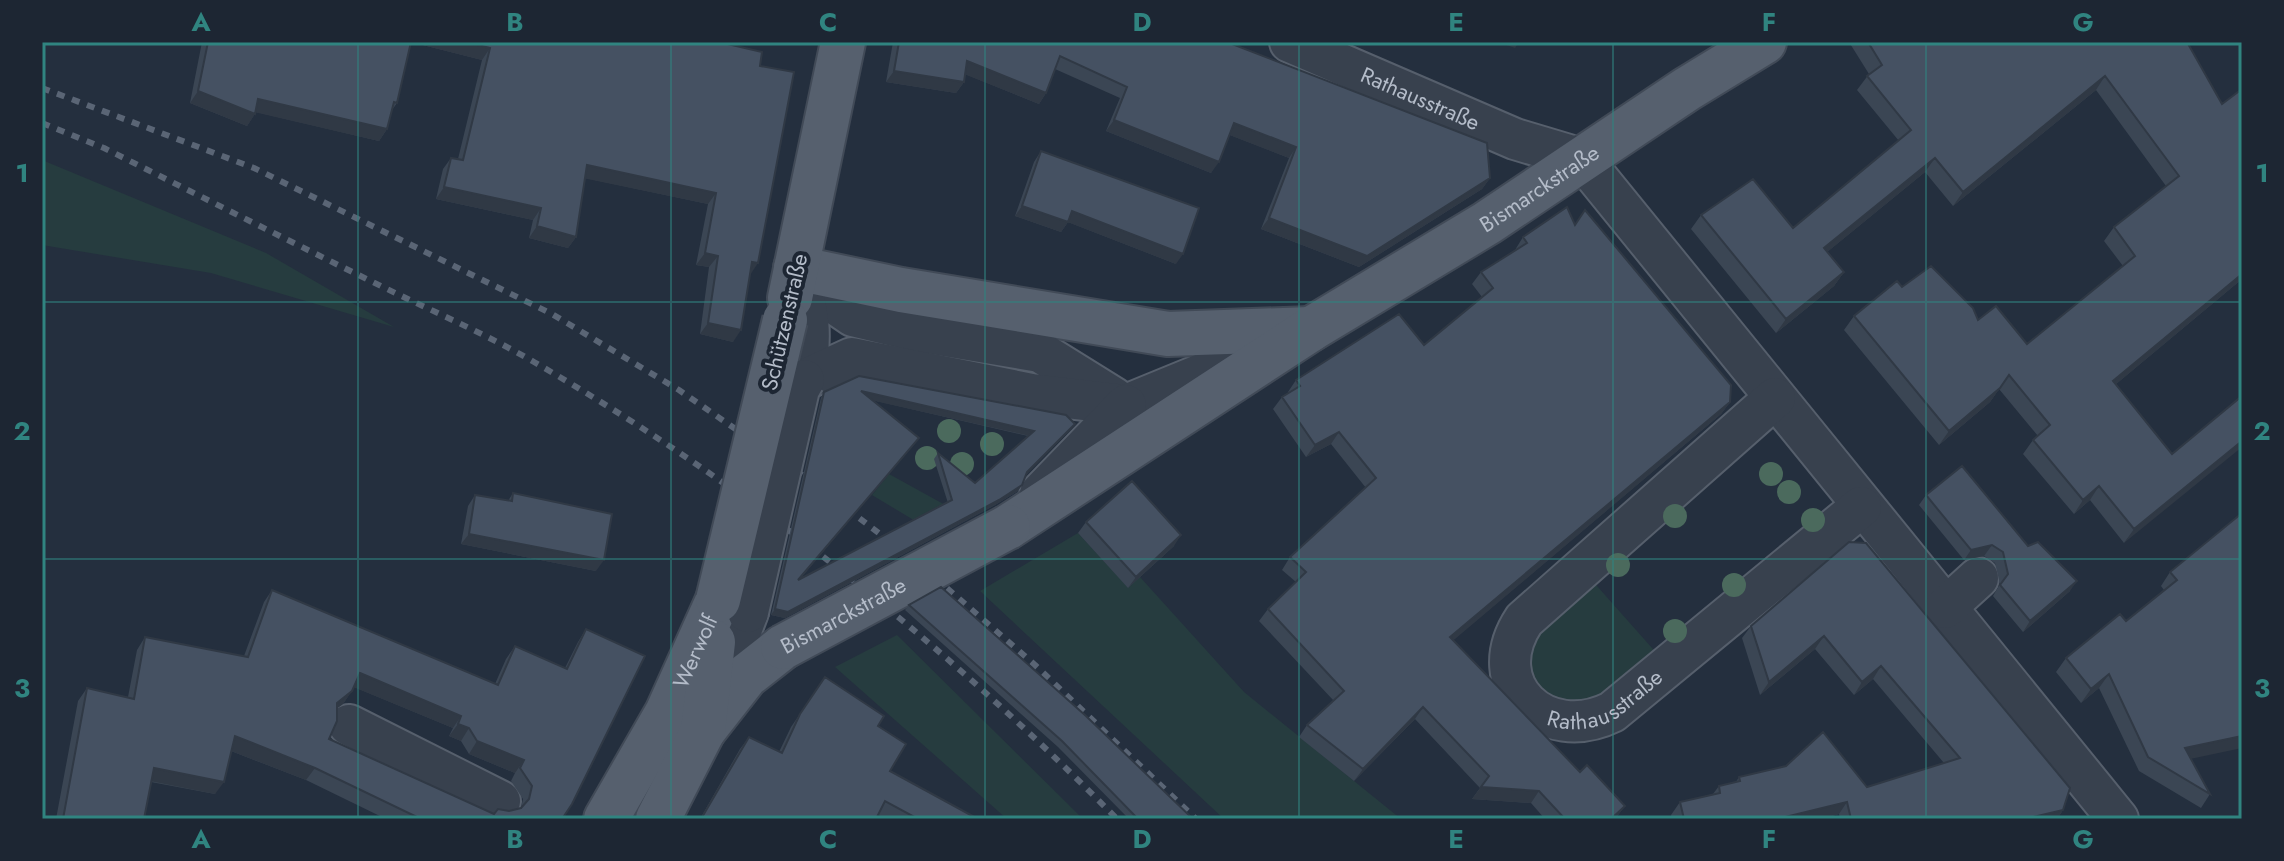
<svg xmlns="http://www.w3.org/2000/svg" width="2284" height="861" viewBox="0 0 2284 861" font-family="Jost,sans-serif">
	<style>
		.green { fill: #263c3f }
		.lines { fill: none; stroke-linecap: round; stroke-linejoin: round }
		.minor-casing { stroke: #565f6c; stroke-width: 44 }
		.major-casing { stroke: #414a57; stroke-width: 48 }
		.minor { stroke: #38414e; stroke-width: 40 }
		.major { stroke: #56606e; stroke-width: 44 }
		.rail { stroke: #5a6575; stroke-width: 6; stroke-dasharray: 8 8; stroke-linecap: butt }
		.minor-bridge-casing { stroke: #565f6c; stroke-width: 44; stroke-linecap: butt }
		.major-bridge-casing { stroke: #414a57; stroke-width: 48; stroke-linecap: butt }
		.minor-bridge { stroke: #38414e; stroke-width: 40 }
		.major-bridge { stroke: #56606e; stroke-width: 44 }
		.tree { fill: #4b6a5d }
		.wall { fill: #3b4654; fill-rule: evenodd }
		.shaded-wall { fill: #303945 }
		.building { fill: #455162; stroke: #303945; stroke-width: 2; fill-rule: evenodd }
		.grid { fill: none; stroke: #308480; stroke-width: 2; stroke-opacity: 0.55 }
		.labels { text-anchor: middle; stroke-width: 8; stroke-linejoin: round; paint-order: stroke }
		.street-label { font-size: 22px; fill: #b4bcc9; stroke: #1d2633 }
		.neatline { fill: none; stroke: #308480; stroke-width: 3 }
		.grid-label { font-size: 26px; text-anchor: middle; font-weight: bold; fill: #308480 }
	</style>
	<rect width="100%" height="100%" fill="#242f3e"/>
	<path class="green" d="M42,160L266,253L394,327L211,273L42,245Z
		M889,474L947,506L917,522L872,495Z
		M1078,533L1128,587L1140,577L1244,692L1401,819H1224L980,591Z
		M1589,577L1660,657L1598,708L1552,710L1520,657L1522,645Z
		M897,635L1083,819H1007L835,667Z"/>
	<g class="lines">
		<g class="minor-casing">
			<g id="minor">
				<path id="s1" d="M1290,42L1515,139L1582,159L2118,819"/>
				<path d="M796,268L831,301L853,316L915,331L1040,352L1114,398"/>
				<path d="M796,268C809,311 813,335 804,380"/>
				<path d="M804,380L852,358L1032,394L1126,405L1253,353"/>
				<path id="s2" d="M1775,398L1524,620C1481,685 1545,745 1612,712L1861,507"/>
				<path d="M1040,494L1126,405"/>
				<path d="M1945,608L1978,578"/>
				<path d="M716,697L748,612"/>
				<path d="M349,725L500,801"/>
			</g>
		</g>
		<g class="major-casing">
			<g id="major">
				<path d="M796,268L901,290L1168,334L1311,329"/>
				<path d="M790,298L843,42"/>
				<path id="s3" d="M1008,527L1311,329L1487,223L1687,89L1764,42"/>
				<path d="M703,731L746,676L783,647"/>
				<path id="s4" d="M606,819L667,713L718,600"/>
				<path d="M658,819L703,731L713,642"/>
			</g>
		</g>
		<use href="#minor" class="minor"/>
		<use href="#major" class="major"/>
		<path class="rail" d="M42,88L254,168L552,314L679,390L815,484L924,568L1035,665L1196,819
			M42,123L104,148C198,195 291,242 385,288C434,312 486,334 534,362C749,486 943,642 1117,819"/>
		<g class="minor-bridge-casing">
			<path id="minor-bridge" d="M748,612L799,389L804,380"/>
		</g>
		<g class="major-bridge-casing">
			<g id="major-bridge">
				<path d="M718,600L785,320"/>
				<path id="s5" d="M783,647L1008,527"/>
			</g>
		</g>
		<use href="#minor-bridge" class="minor-bridge"/>
		<use href="#major-bridge" class="major-bridge"/>
	</g>
	<g class="tree">
		<circle cx="949" cy="431" r="12"/>
		<circle cx="992" cy="444" r="12"/>
		<circle cx="927" cy="458" r="12"/>
		<circle cx="962" cy="464" r="12"/>
		<circle cx="1771" cy="474" r="12"/>
		<circle cx="1789" cy="492" r="12"/>
		<circle cx="1675" cy="516" r="12"/>
		<circle cx="1813" cy="520" r="12"/>
		<circle cx="1618" cy="565" r="12"/>
		<circle cx="1734" cy="585" r="12"/>
		<circle cx="1675" cy="631" r="12"/>
	</g>
	<path class="wall" d="M202,42H411L397,103L392,110L387,129L379,141L256,112L247,126L190,103Z
		M411,42L760,66L750,275L733,342L700,334L709,267L696,265L708,204L585,178L576,237L568,248L529,238L533,220L436,199L443,169L451,158L458,159L482,60Z
		M893,42H1227L1490,178L1482,189L1359,267L1261,229L1289,158L1230,135L1211,173L1106,131L1120,98L1055,69L1046,93L1039,104L965,74L964,82L956,93L886,82Z
		M1849,42H2187L2222,104L2242,89V279L2116,384L2172,454L2242,396L2124,543L2090,500L2074,514L2023,454L2033,440L2038,436L1999,389L1990,402L1939,445L1844,330L1854,316L1902,287L1978,320L2027,344L2123,266L2104,241L2114,227L2166,186L2096,90L1953,206L1925,172L1827,252L1844,272L1834,286L1776,333L1691,229L1701,215L1793,228L1899,141L1857,90L1869,74Z
		M1041,151L1176,264L1068,222L1061,232L1015,216L1034,162Z
		M1575,224L1730,402L1721,414L1453,640L1580,772L1625,806L1615,819H1545L1531,803L1472,799L1480,788L1415,719L1354,781L1299,737L1307,725L1334,701L1259,621L1268,609L1296,582L1282,570L1290,557L1366,488L1331,444L1306,457L1273,409L1282,397L1288,393V392L1296,380L1424,345L1482,297L1472,284L1481,272L1515,250L1523,237Z
		M824,392L1071,429L1026,475L1018,491L995,505L785,618L771,615L821,398ZM872,400L1028,436L975,483L938,453L934,459L948,503L799,580L919,438Z
		M513,493L596,571L461,544L468,506L475,495L508,501Z
		M1926,495L2028,546L2070,591L2023,632L1993,596L2000,584L1995,563L1984,556L1964,560L1919,505Z
		M2242,513L2191,759L2210,794L2201,808L2139,771L2099,688L2081,703L2056,672L2066,658L2126,621L2164,590L2161,586L2170,572Z
		M1086,522L1174,546L1128,588L1078,533Z
		M1849,542L2063,810L2057,819H1840L1839,814L1820,819H1672L1671,815L1680,802L1713,794L1719,786L1736,782L1739,777L1867,787L1944,763L1873,679L1854,695L1815,649L1760,695L1742,638L1751,626Z
		M272,590L495,684L506,659L515,646L565,668L578,642L586,629L562,819H386L306,780L231,751L215,794L151,782L144,819H56L78,701L87,688L128,697L137,650L145,637L244,656L264,602ZM354,687L453,728L449,736L461,741L469,754L515,773L511,781L523,799L521,808L494,814L329,739L337,708L343,704Z
		M909,605L1193,819H1129L1058,747L905,610Z
		M825,677L878,726L890,771L978,819H886L878,815L876,819H700L740,749L749,737L779,752L791,727Z"/>
	<path class="shaded-wall" d="M411,42H466L490,48L482,60Z
		M1498,42H1519L1515,48Z
		M967,61L1046,93L1039,104L959,72Z
		M894,71L964,82L956,93L886,82Z
		M2105,76L2096,90L1953,206L1963,192Z
		M198,91L255,114L247,126L190,103Z
		M258,99L387,129L379,141L250,111Z
		M1114,120L1219,162L1211,173L1106,131Z
		M1234,123L1296,147L1289,158L1227,134Z
		M1935,158L1925,172L1815,262L1824,248Z
		M587,165L716,193L708,204L578,177Z
		M1490,178L1482,189L1359,267L1261,229L1269,218Z
		M444,187L541,208L533,220L436,199Z
		M1022,206L1068,222L1061,232L1015,216Z
		M1072,211L1183,254L1176,264L1065,221Z
		M537,226L576,237L568,248L529,238Z
		M705,253L718,256L709,267L696,265Z
		M752,262L758,263L750,275Z
		M1844,272L1834,286L1776,333L1786,319Z
		M2242,274V279L2103,395L2113,381Z
		M708,323L741,330L733,342L700,334Z
		M2000,388L1990,402L1939,445L1949,431Z
		M861,391L1034,431L1030,436L857,397Z
		M1730,402L1721,414L1442,650L1450,637Z
		M1075,424L1071,429L1023,478L1027,472Z
		M1339,432L1331,444L1306,457L1315,445Z
		M2242,441V447L2124,543L2134,529Z
		M1022,485L1018,491L995,505L785,618L771,615L775,609Z
		M2099,486L2090,500L2074,514L2083,500Z
		M469,534L604,560L596,571L461,544Z
		M1181,535L1174,546L1128,588L1136,577Z
		M1992,545L1984,556L1964,560L1971,550Z
		M2077,581L2070,591L2023,632L2030,621Z
		M1824,636L1815,649L1760,695L1769,682Z
		M1881,666L1873,679L1854,695L1862,682Z
		M360,673L461,716L453,728L351,686Z
		M2109,674L2099,688L2081,703L2091,689Z
		M352,691L343,704L328,715L337,703Z
		M1423,707L1415,719L1354,781L1363,769Z
		M458,724L469,728L461,741L449,736Z
		M235,736L315,768L306,780L226,749Z
		M2242,736V748L2176,762L2185,748Z
		M477,741L524,760L515,773L469,754Z
		M154,768L224,782L215,794L145,780Z
		M1481,787L1539,791L1531,803L1472,799Z
		M1847,802L1839,814L1820,819H1784L1785,817Z
		M1625,806L1615,819H1611Z
		M2063,810L2057,819H2025Z"/>
	<path class="building" d="M208,42H411L397,103L394,102L387,129L258,99L255,114L198,91Z
		M466,42H719L762,52L760,66L794,72L758,263L752,262L741,330L708,323L718,256L705,253L716,193L587,165L576,237L537,226L541,208L444,187L451,158L463,160L490,48Z
		M899,42H1227L1487,143L1490,178L1367,256L1269,218L1296,147L1234,123L1219,162L1114,120L1127,87L1060,56L1046,93L967,61L964,82L894,71Z
		M1868,42H2187L2222,104L2242,89V274L2113,381L2172,454L2242,396V441L2134,529L2099,486L2083,500L2033,440L2050,425L2009,375L2000,388L1949,431L1854,316L1897,281L1902,287L1931,266L1973,308L1978,320L1996,306L2027,344L2135,256L2114,227L2179,176L2105,76L1963,192L1935,158L1824,248L1844,272L1786,319L1701,215L1753,179L1793,228L1911,130L1867,76L1882,65Z
		M1041,151L1199,208L1183,254L1072,211L1068,222L1022,206Z
		M1567,207L1575,225L1585,210L1731,385L1730,402L1450,637L1580,772L1587,765L1625,806L1611,819H1565L1539,791L1481,787L1489,776L1423,707L1363,769L1307,725L1344,691L1268,609L1306,572L1290,557L1376,478L1339,432L1315,445L1282,397L1300,386L1296,380L1399,314L1424,345L1493,288L1481,272L1527,243L1523,237Z
		M859,376L1066,415L1075,424L1027,472L1022,485L999,500L788,612L775,609L824,392ZM861,391L1034,431L975,483L938,453L952,500L798,580L919,438Z
		M1962,466L2028,546L2038,542L2077,581L2030,621L2000,585L2008,574L2003,552L1992,545L1971,550L1926,495Z
		M1132,481L1181,535L1136,577L1086,522Z
		M513,493L612,514L604,560L469,534L475,495L512,501Z
		M2242,513V736L2185,748L2210,794L2148,757L2109,674L2091,689L2066,658L2120,614L2126,621L2177,580L2170,572Z
		M1849,542L1866,543L2070,788L2063,810L2025,819H1851L1847,802L1785,817V819H1684L1680,802L1720,793L1719,786L1740,781L1739,777L1786,766L1823,732L1867,787L1960,758L1881,666L1862,682L1824,636L1769,682L1751,626Z
		M941,587L1086,716L1193,819H1138L1062,741L909,605Z
		M272,590L498,685L515,646L567,669L586,629L645,656L572,804L562,819H421L315,768L235,736L224,782L154,768L144,819H63L87,688L134,699L145,637L248,657ZM360,673L461,716L458,724L469,728L477,741L524,760L520,768L532,786L529,799L521,808L509,811L498,809L494,814L329,739L337,721V703L352,691Z
		M825,677L884,716L878,726L906,744L890,771L978,819H918L885,801L876,819H701L749,737L782,753L800,714Z"/>
	<path class="grid" d="M358,42V819M671,42V819M985,42V819M1299,42V819M1613,42V819M1926,42V819M42,302H2242M42,559H2242"/>
	<g class="labels">
		<g class="street-label">
			<text dy="8" stroke="none"><textPath href="#s1" startOffset="142">Rathausstraße</textPath></text>
			<text dy="8" stroke="none"><textPath href="#s3" startOffset="630">Bismarckstraße</textPath></text>
			<text transform="translate(784 322) rotate(-77)" y="8">Schützenstraße</text>
			<text dy="8" stroke="none"><textPath href="#s5" startOffset="68">Bismarckstraße</textPath></text>
			<text dy="8" stroke="none"><textPath href="#s4" startOffset="190">Werwolf</textPath></text>
			<text dy="8" stroke="none"><textPath href="#s2" startOffset="514">Rathausstraße</textPath></text>
		</g>
	</g>
	<rect width="2284" height="861" fill="none" stroke="#1d2633" stroke-width="88"/>
	<rect x="44" y="44" width="2196" height="773" class="neatline"/>
	<g class="grid-label">
		<text x="201" y="31">A</text>
		<text x="515" y="31">B</text>
		<text x="828" y="31">C</text>
		<text x="1142" y="31">D</text>
		<text x="1456" y="31">E</text>
		<text x="1769" y="31">F</text>
		<text x="2083" y="31">G</text>
		<text x="22" y="182">1</text>
		<text x="2262" y="182">1</text>
		<text x="22" y="440">2</text>
		<text x="2262" y="440">2</text>
		<text x="22" y="697">3</text>
		<text x="2262" y="697">3</text>
		<text x="201" y="848">A</text>
		<text x="515" y="848">B</text>
		<text x="828" y="848">C</text>
		<text x="1142" y="848">D</text>
		<text x="1456" y="848">E</text>
		<text x="1769" y="848">F</text>
		<text x="2083" y="848">G</text>
	</g>
</svg>
